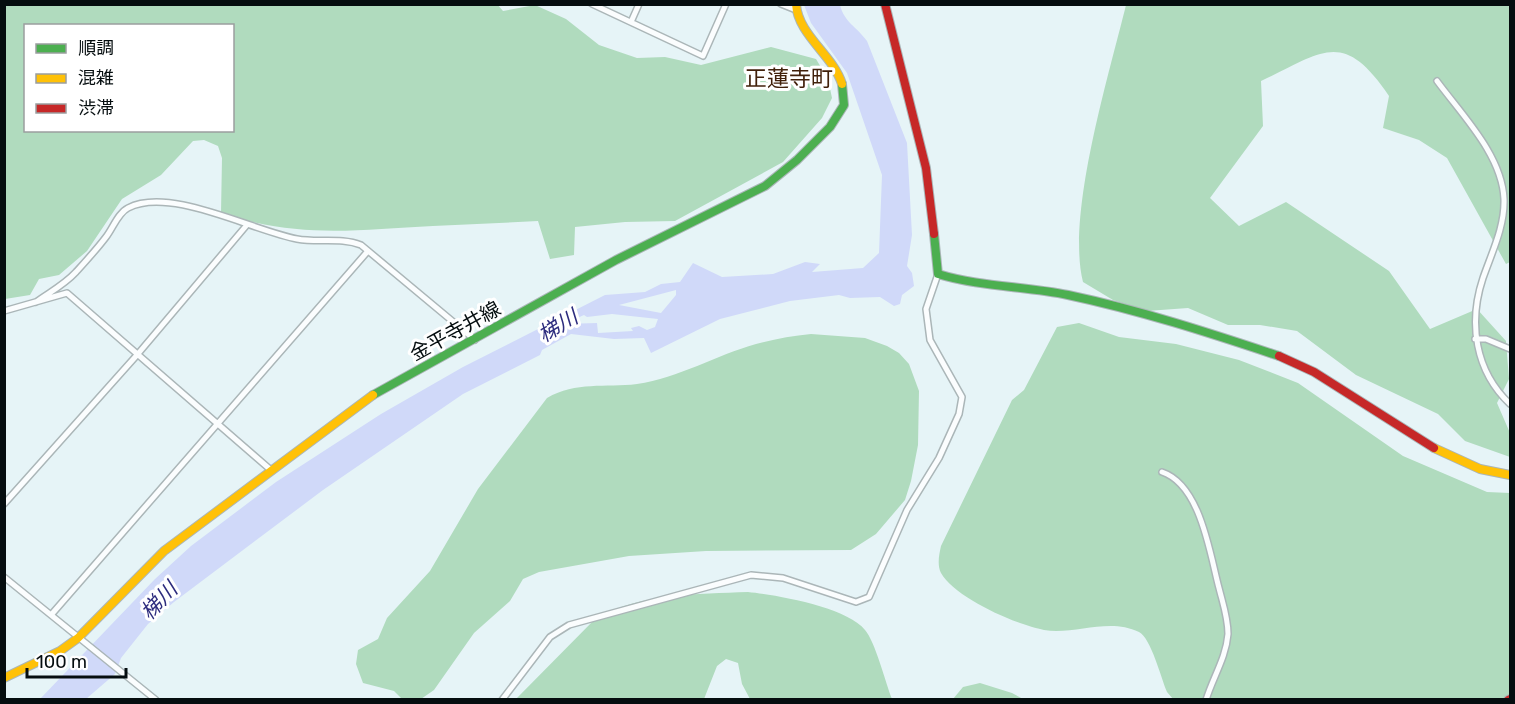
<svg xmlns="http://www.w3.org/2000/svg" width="1515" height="704" viewBox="0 0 1515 704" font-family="Rubik,'Noto Sans JP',sans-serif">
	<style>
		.forest { fill: #b0dbbe; fill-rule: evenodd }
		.water { fill: #d0d9f9; fill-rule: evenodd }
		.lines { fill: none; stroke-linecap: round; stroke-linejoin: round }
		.street-casing { stroke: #abb6b8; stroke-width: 8 }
		.fast-casing { stroke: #abb6b8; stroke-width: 10 }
		.slow-casing { stroke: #abb6b8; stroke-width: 10 }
		.jam-casing { stroke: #abb6b8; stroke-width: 10 }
		.street { stroke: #fbfdfe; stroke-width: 5 }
		.fast { stroke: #4caf50; stroke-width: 8 }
		.slow { stroke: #ffc107; stroke-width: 8 }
		.jam { stroke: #c62828; stroke-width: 8 }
		.labels { text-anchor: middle; stroke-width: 6; stroke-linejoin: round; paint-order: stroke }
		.street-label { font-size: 20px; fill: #050d0f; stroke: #fff }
		.water-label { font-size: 21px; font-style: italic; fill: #2d2c7e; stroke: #fff }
		.quarter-label { font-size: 22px; fill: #41210b; stroke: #fff }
	</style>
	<rect width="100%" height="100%" fill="#e6f4f7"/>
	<path class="forest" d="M497,4L503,11L535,5L566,19L599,45L637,58L665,57L701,65L771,47L816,59L828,79L832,98L822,118L783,162L675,221L625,222L575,227L574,255L550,259L538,221C503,223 468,224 433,226C355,230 298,239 221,213L222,158L218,146L204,140L193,141L161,175L122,199L87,251L59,275L39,279L30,295L5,299V5ZM26,26H232V130H26Z
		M1126,5H1510V262L1506,264L1447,158L1419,140L1383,128L1389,96C1343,28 1323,52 1261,81L1263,126L1210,198L1239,226L1286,202L1389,271L1430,329L1477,309L1506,341L1509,379L1497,403L1510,433V457L1465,441L1438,414L1356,375L1297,331L1260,325H1228L1188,308L1147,311L1113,300L1083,282C1066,215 1109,75 1126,5Z
		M1079,323L1119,337L1176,344L1239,360L1298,383L1403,456L1487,492L1510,493V699H1173L1167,692C1161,678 1151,638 1139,632C1109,617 1075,635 1044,630C1017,625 955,598 941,573C937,565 939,555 941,546L1012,400L1024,390L1057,327Z
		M811,334L865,338L887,346L899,353L909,364L919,391L918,445L911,481L905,500L876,534L851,550L706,551L629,556L539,572L523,579L510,601L474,633L434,690L421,699H402L394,691L363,683L356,664L358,650L378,639L387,618L430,571L478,489L547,398C576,381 605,388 637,384C679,378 716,355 756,344C774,339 792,336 811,334Z
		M748,592C776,595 847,607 865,630C875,641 886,684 892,699H750L742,684L738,663L726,659L717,666L704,699L515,700L596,618C642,593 697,594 748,592Z
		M980,683L1012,693L1023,699H953L963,687Z"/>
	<path class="water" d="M804,5H840C844,22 857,27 867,41L907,143L912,235L907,266L912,273L914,286L902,295L900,304L894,306L880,297L850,298L839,295L790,301L720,319L651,353L644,338L614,339L571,334L542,350L540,355L463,394L323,490L174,602L148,624L121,658L115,674L86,699L39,700L155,579L191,546L276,482L381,414L463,367L605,295L645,292L661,284L680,282L693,263L722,277L773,274L805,262L820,264L812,272L863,268L879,253L882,175L847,73L811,23ZM676,290V295L661,313L619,305ZM612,314L658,319L655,327L647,330L639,326L631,328L633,331L598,333L597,323L564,324L584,315L587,317Z"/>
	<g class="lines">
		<g class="street-casing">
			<path id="street" d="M592,4L703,56L726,4
				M781,4L796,10
				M631,22L639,4
				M1437,81C1462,115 1502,155 1504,199C1505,226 1492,252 1483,278C1468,323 1475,371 1510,404
				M36,302C50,292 64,285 76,272C86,261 97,249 106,237C113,228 118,213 128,208C170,186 253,231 297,239C318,243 341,237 361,245L475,340
				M4,311L67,293L272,471
				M1475,339H1486L1510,349
				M1162,472C1201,485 1210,555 1219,588C1223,604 1228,618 1228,634C1226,658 1213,677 1206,700
				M4,504L137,355L246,226
				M4,577L156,700
				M51,615L368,251
				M502,700L550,637L569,625L751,575L783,578L856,602L869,597L907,510L939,458L959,414L962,397L930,340L926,309L938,274"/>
		</g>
		<g class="fast-casing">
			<path id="fast" d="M934,234L938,274C980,287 1025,286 1068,295C1139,310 1210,333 1279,356
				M373,395L616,260L765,186L797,160L830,127L844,105L842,84"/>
		</g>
		<g class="slow-casing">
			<path id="slow" d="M796,4C798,35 833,55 842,84
				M1434,448L1480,469L1510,475
				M4,678L60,651L78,638L164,551L373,395"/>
		</g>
		<g class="jam-casing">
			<path id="jam" d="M885,4L926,168L934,234
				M1279,356L1314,372L1434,448
				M1508,700L1510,699"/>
		</g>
		<use href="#street" class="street"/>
		<use href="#fast" class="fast"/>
		<use href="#slow" class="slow"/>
		<use href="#jam" class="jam"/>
	</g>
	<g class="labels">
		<g class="street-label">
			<text transform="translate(455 331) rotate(-29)" y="7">金平寺井線</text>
		</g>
		<g class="water-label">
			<text transform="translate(558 326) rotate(-31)" y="7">梯川</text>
			<text transform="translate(159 601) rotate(-46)" y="7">梯川</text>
		</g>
		<g class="quarter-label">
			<text x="789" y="86">正蓮寺町</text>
		</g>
	</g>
	<rect width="1515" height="704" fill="none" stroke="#050d0f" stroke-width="12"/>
	<rect x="24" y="24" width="210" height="108" fill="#ffffff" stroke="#9b9e9f" stroke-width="1.5"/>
	<rect x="36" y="44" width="30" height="9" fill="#4caf50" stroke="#9b9e9f" stroke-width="1.5"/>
	<text x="78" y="54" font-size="18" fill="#050d0f">順調</text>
	<rect x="36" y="74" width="30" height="9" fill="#ffc107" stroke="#9b9e9f" stroke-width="1.5"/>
	<text x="78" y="84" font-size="18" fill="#050d0f">混雑</text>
	<rect x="36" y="104" width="30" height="9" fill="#c62828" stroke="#9b9e9f" stroke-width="1.5"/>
	<text x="78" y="114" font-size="18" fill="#050d0f">渋滞</text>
	<path d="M27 668v9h99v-9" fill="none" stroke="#050d0f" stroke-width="3"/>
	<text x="36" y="668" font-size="18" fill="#050d0f" stroke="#ffffff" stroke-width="4.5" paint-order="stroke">100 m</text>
</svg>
